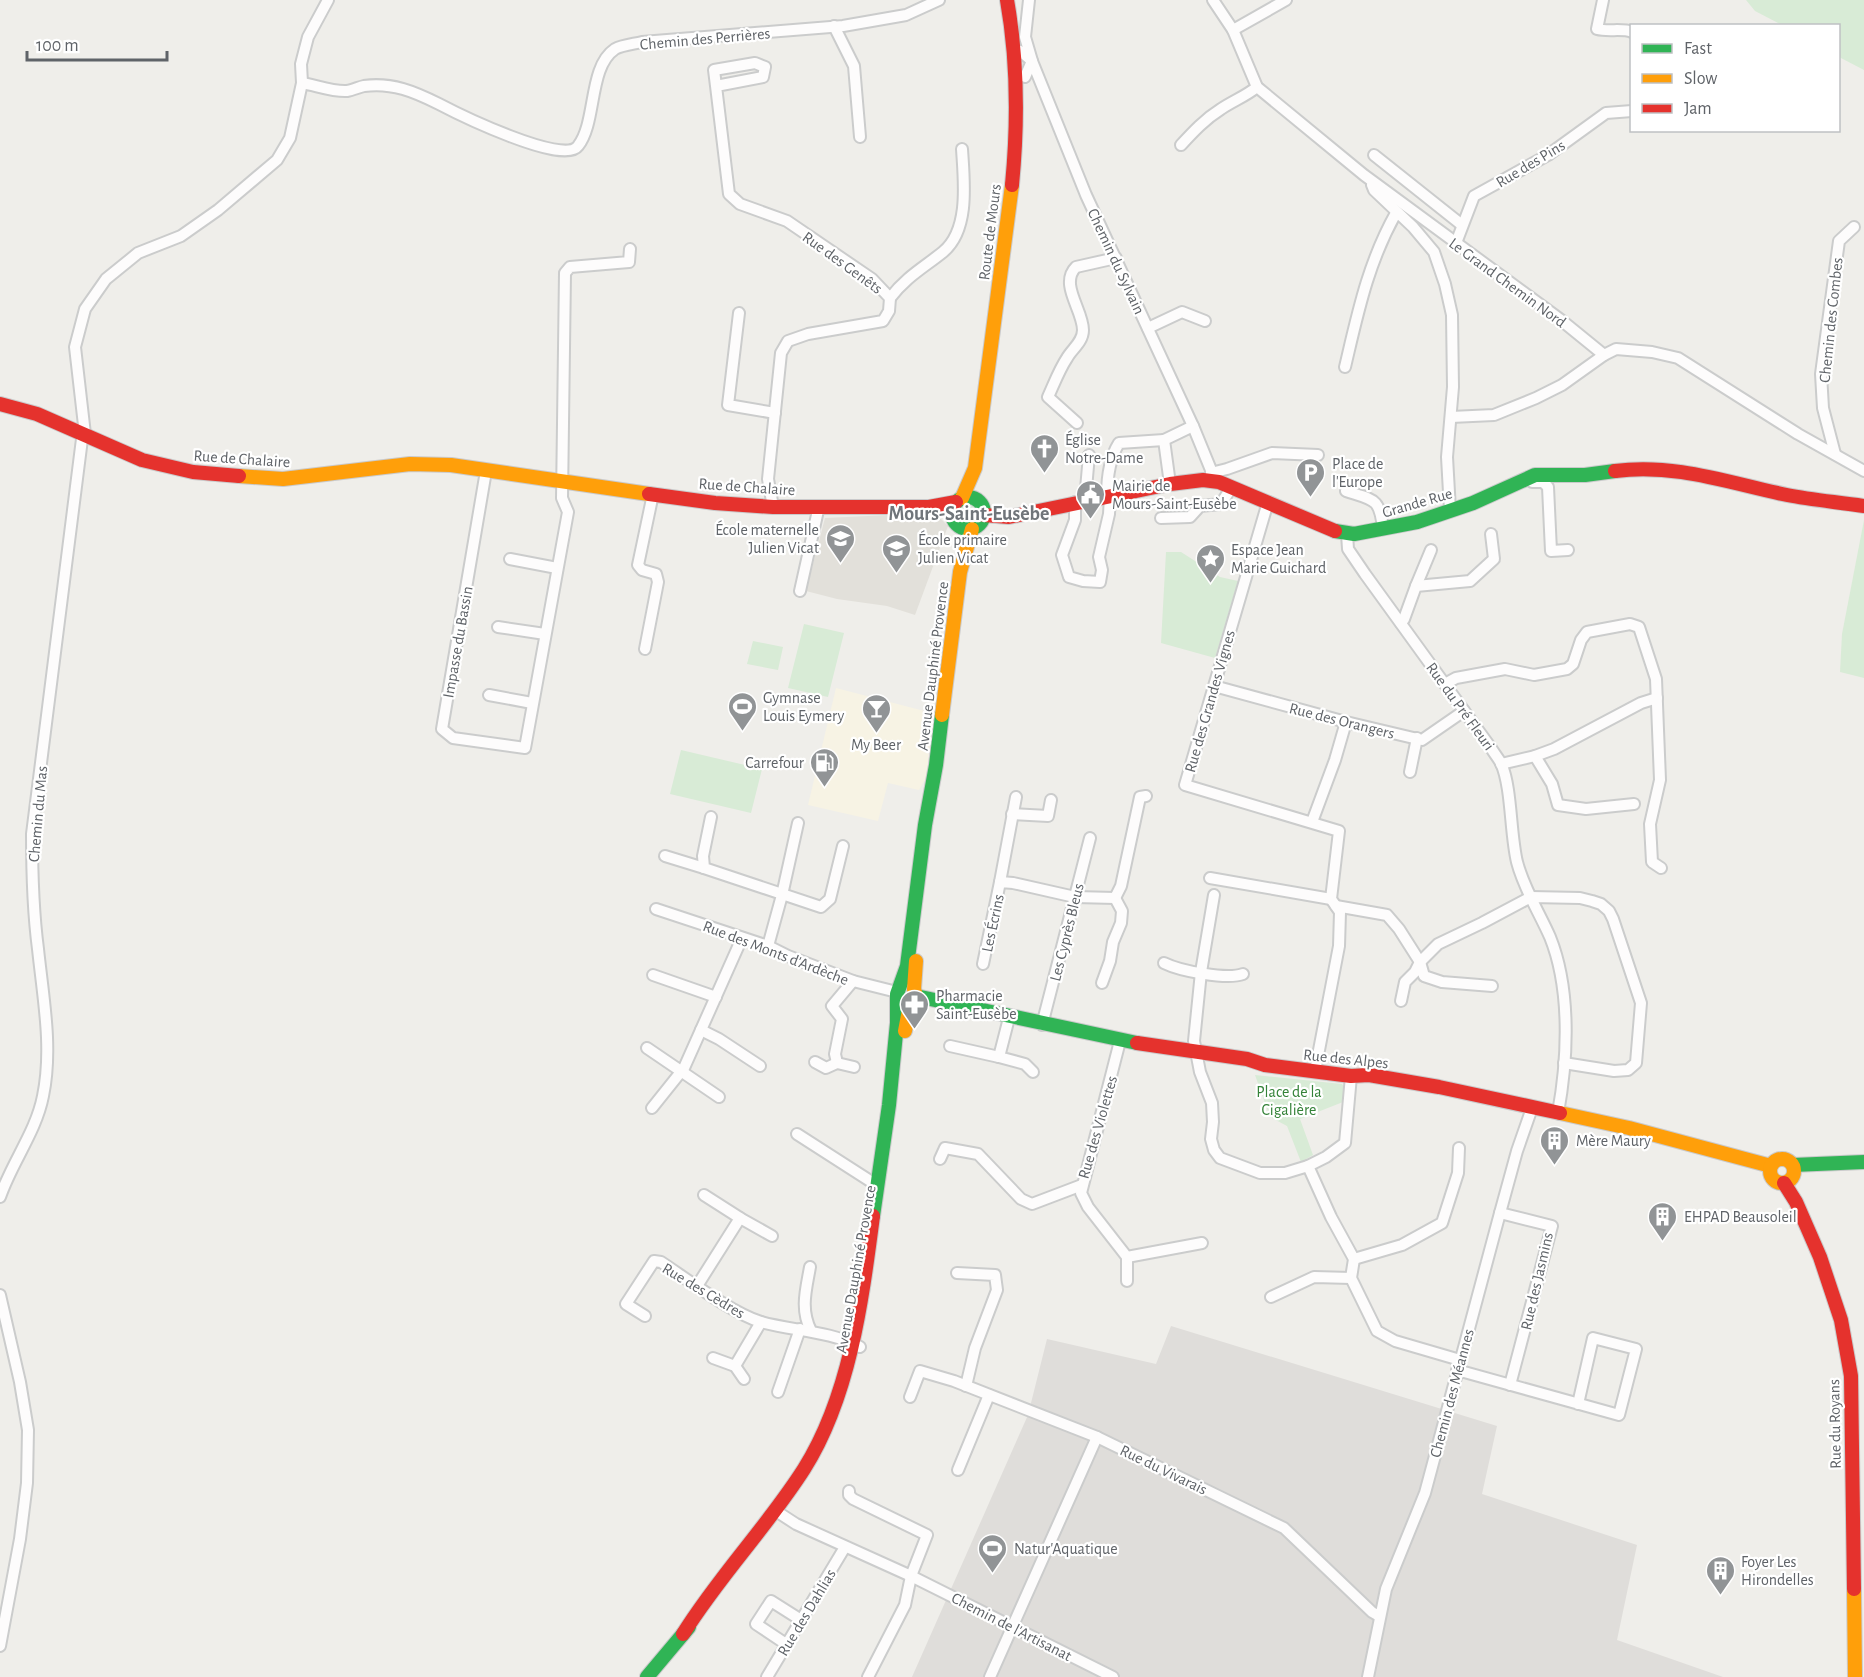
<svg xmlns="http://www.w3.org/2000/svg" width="1864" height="1677" viewBox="0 0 1864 1677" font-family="'Alegreya Sans',sans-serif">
<rect width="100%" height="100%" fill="#efeeea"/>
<polygon fill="#f7f3e4" points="836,688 932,713 927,776 919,790 888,783 878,821 808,805"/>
<polygon fill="#dfddda" points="1171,1326 1497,1426 1482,1494 1637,1545 1617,1640 1723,1677 912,1677 1028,1415 1047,1339 1156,1364"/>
<polygon fill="#e2e0da" points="889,515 940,518 948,526 915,615 887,606 837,599 806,591 825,518"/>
<g fill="#d8ebd6">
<polygon points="1746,0 1864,0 1864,70 1839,57 1838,26 1782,25 1755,11"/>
<circle cx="968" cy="513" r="9"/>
<polygon points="1864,520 1864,678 1840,672 1842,634"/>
<polygon points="1166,552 1181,552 1220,577 1238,581 1215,658 1161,643"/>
<polygon points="804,624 844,633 828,697 788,688"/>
<polygon points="753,641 783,647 778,670 747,664"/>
<polygon points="681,750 762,769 751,813 670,794"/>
<polygon points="1255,1075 1342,1084 1346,1090 1343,1102 1300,1119 1313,1155 1301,1162 1287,1126 1270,1117"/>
</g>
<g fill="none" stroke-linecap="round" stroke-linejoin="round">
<defs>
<g id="street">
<polyline points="1213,0 1233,30 1257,87 1364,175 1561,320 1604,355 1616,349 1652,352 1678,358 1798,434 1864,471"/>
<path d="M1603,0L1597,29C1608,32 1623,28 1632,32"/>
<polyline points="834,26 854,66 860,137"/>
<polyline points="1233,30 1286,0"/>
<polyline points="1015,50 1020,51 1032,61 1086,195 1193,426 1211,470 1212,480"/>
<polyline points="1025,77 1032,61 1025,37 1029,0"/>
<path d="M302,83C315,85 333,92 347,91C353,90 359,87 364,86C392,82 415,92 439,104C458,114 564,166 578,146C597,122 588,67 615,49C622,45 634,44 642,42L843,26L906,15L939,0"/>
<polyline points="716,86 714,70 755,63 765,67 763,77 716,86 729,194 740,204 787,221 872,279 890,298 889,311 883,321 808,334 788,341 781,353 768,479 773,507"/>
<path d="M1181,145C1193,132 1205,119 1221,109C1233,101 1246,96 1257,87"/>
<polyline points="1374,155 1462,225"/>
<polyline points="1372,185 1374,190 1413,227 1434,252 1445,284 1452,315 1453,387 1447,457 1450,510"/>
<polyline points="1456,243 1474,196 1548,155 1606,113 1632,111"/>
<path d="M890,298C906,277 923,268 943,252C970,230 964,181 962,149"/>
<polyline points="739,313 728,405 775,413"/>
<polyline points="1148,328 1182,312 1205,321"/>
<path d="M1345,367C1358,312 1368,263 1396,213"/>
<polyline points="1451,417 1494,415 1536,398 1562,385 1604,355"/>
<path d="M1077,423L1048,397C1054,384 1059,370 1067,358C1072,349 1083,342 1083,330C1083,310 1059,284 1076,267L1116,258"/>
<polyline points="1835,454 1823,408 1821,374 1839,241 1854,227"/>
<polyline points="486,471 442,729 453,738 525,748 568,512 562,498 565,273 570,267 629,262 630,249"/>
<polyline points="1211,473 1227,469 1272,453 1318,455"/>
<polyline points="1532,482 1543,482 1548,487 1551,551 1568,550"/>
<polyline points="1170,484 1164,440 1193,426"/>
<path d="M1346,491C1374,500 1380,498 1383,529"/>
<path d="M1107,496C1107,477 1109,459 1119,443L1164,440"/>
<polyline points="1085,500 1089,455"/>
<polyline points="1075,502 1075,520 1062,555 1069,577 1083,581 1100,582 1102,570 1099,557 1109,514 1110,496"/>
<polyline points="1268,502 1185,785 1339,831 1331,899 1340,912 1339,946 1315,1071"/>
<polyline points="1161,518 1190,517 1200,506 1221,504 1231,488"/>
<path d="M1347,534L1348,549L1365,574L1491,748C1494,753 1498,758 1501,763C1512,788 1510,833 1517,862C1524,889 1539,912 1550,937C1571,989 1568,1058 1558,1113"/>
<polyline points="510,559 557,568"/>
<polyline points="1416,586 1431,550"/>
<polyline points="800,591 819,506"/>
<polyline points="1401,623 1404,619 1416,586 1470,581 1494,559 1491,534"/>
<polyline points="498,627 545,634"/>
<polyline points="645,649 658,582 656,574 642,570 638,565 653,494"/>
<polyline points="1445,684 1456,678 1505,669 1534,675 1567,669 1573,664 1581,640 1587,632 1630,624 1639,627 1656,679 1660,780 1650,824 1652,862 1661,868"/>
<polyline points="1214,686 1346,722 1422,740 1464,711"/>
<polyline points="489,695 532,703"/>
<polyline points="1535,756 1552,784 1558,805 1586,809 1634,804"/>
<polyline points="1501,764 1535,756 1554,749 1641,703 1657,698"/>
<polyline points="1410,772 1417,738"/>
<polyline points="1012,814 1048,816 1051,800"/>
<polyline points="711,817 703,856 704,868 821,907 830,899 843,846"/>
<polyline points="1312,822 1335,760 1346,722"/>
<polyline points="665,856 704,868"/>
<polyline points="1210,878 1331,899"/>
<polyline points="1000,882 1016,797"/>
<polyline points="1214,895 1201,972 1194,1041 1200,1072 1212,1103 1213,1122 1211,1139 1214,1150 1220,1158 1260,1173 1285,1173 1308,1166 1331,1217 1354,1259 1351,1278 1377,1331 1395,1341 1460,1360"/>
<polyline points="1336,906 1387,915 1399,929 1420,962 1438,944 1482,923 1531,897 1580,898 1592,901 1601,904 1609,911 1613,919 1641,1003 1636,1063 1628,1070 1614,1071 1564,1063"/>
<polyline points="656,909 768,946 788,956 853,981 897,992"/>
<polyline points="768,946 782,895 798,823"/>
<path d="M1164,963C1180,971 1227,980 1243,974"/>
<polyline points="983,964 1000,882 1013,883 1075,897 1115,898 1121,886 1140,797 1146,796"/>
<polyline points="653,975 716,997"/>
<polyline points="1102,983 1110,961 1113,942 1121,923 1122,911 1115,898"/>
<polyline points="1401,1001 1405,982 1415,972 1420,962 1424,976 1442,982 1492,986"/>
<polyline points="1009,1018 999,1057 1025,1064 1033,1072"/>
<polyline points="1042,1025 1090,838"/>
<polyline points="701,1030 719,1039 760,1066"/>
<polyline points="1120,1041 1081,1193 1088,1207 1127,1257 1202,1243"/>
<polyline points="950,1046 999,1057"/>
<polyline points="647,1048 719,1097"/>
<polyline points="815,1062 826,1068 837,1063 854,1067"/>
<polyline points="837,1063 835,1054 842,1019 832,1006 853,981"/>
<polyline points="652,1108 684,1068 742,938"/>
<polyline points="797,1134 878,1186"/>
<polyline points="940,1159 945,1148 978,1154 1021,1199 1032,1204 1082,1185"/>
<polyline points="1308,1166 1326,1157 1345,1143 1351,1076"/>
<path d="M0,1197C12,1162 36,1132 43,1096C53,1048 43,997 38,949C33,911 32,873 32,834L82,439L85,434L75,347L85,309L106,279L138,253L181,236L218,210L277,160L290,138L302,83L301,64L308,37L328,0"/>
<polyline points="1500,1213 1552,1226 1510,1385"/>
<polyline points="740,1218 772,1236"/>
<polyline points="1354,1259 1402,1245 1442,1223 1458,1173 1459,1148"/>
<path d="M810,1267C806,1290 800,1309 811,1331"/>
<polyline points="957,1273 995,1275 997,1290 975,1348 966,1386"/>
<polyline points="1127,1281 1127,1257"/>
<polyline points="697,1286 740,1218 704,1195"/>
<polyline points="0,1295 20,1382 28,1430 27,1483 20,1539 0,1646"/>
<polyline points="1271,1297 1314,1277 1351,1278"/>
<path d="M645,1316L626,1304L654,1261L661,1262C688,1280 732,1313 761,1322C794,1331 830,1331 860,1347"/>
<polyline points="713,1358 735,1366 744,1379"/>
<polyline points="735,1366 761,1322"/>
<polyline points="1457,1370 1619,1415 1636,1349 1593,1338 1578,1404"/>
<polyline points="778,1392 800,1329"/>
<polyline points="910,1397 920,1371 954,1381 1097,1437 1284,1528 1372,1612 1379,1616"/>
<polyline points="958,1470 989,1395"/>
<polyline points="849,1491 849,1495 853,1499 927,1535 911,1576 905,1605 868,1677"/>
<polyline points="776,1511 796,1524 911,1576 1113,1677"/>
<polyline points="786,1644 756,1624 771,1601 801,1620"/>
<polyline points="767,1677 845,1547"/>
<polyline points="990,1677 1097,1437"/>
<polyline points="1368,1677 1386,1589 1425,1493 1500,1213 1517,1151 1532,1108"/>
</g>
<g id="fast">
<circle cx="968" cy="513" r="16"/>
<polyline points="1335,531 1354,534 1417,522 1473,503 1535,475 1585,475 1615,471"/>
<polyline points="916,996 1137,1043"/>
<polyline points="1793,1165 1864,1162"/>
<polyline points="873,1216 889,1105 897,1023 897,994 907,966 925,825 936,765 942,715"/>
<polyline points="647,1677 689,1627"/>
</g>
<g id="slow">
<polyline points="239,476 283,479 410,464 451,465 649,494"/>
<polyline points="962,498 975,468 1012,185"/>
<polyline points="942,715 960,572 972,529"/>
<polyline points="905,1031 909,1010 916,996 914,989 916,961"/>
<polyline points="1560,1113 1629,1128 1771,1166"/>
<circle cx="1782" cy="1171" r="12"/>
<polyline points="1854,1589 1855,1677"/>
</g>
<g id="jam">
<path d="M1007,0C1018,62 1018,123 1012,185"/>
<polyline points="0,404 37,414 142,460 193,472 239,476"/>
<path d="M1615,471C1675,463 1729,483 1787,495C1812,500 1838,502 1864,506"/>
<polyline points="649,494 715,503 773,507 929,507 956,502"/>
<polyline points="984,515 1009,517 1170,484 1203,480 1219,482 1335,531"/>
<polyline points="1137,1043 1247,1059 1265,1065 1351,1076 1369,1075 1439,1087 1560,1113"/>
<polyline points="1784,1183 1796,1202 1820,1257 1841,1320 1851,1376 1854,1589"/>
<path d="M683,1634C719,1576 767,1527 804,1469C850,1396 862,1300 873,1216"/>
</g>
</defs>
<use href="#street" stroke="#cbcccc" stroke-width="14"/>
<use href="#fast" stroke="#cacacb" stroke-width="16"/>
<use href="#slow" stroke="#cacacb" stroke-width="16"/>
<use href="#jam" stroke="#cacacb" stroke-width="16"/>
<use href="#street" stroke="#fdfcfc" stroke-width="10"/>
<use href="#fast" stroke="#30b455" stroke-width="14"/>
<use href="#slow" stroke="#ff9f0a" stroke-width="14"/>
<use href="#jam" stroke="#e5322d" stroke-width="14"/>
</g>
<defs>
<symbol id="church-pin" viewBox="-11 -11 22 30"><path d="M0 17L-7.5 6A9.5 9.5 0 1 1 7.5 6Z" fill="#919496" stroke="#fff"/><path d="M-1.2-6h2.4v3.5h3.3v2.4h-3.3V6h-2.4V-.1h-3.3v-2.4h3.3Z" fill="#fff"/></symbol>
<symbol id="parking-pin" viewBox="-11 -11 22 30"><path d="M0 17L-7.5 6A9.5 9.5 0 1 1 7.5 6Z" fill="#919496" stroke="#fff"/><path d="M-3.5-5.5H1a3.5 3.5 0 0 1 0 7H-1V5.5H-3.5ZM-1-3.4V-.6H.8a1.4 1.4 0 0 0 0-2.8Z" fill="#fff"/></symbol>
<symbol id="civic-pin" viewBox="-11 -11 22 30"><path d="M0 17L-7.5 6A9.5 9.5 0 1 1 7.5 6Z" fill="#919496" stroke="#fff"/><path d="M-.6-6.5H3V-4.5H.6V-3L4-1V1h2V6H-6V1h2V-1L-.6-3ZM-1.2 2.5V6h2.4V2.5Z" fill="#fff"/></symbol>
<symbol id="school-pin" viewBox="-11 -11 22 30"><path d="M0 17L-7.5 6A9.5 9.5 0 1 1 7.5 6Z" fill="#919496" stroke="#fff"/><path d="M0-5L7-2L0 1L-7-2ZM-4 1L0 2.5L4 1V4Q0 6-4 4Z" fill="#fff"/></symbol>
<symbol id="sight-pin" viewBox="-11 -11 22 30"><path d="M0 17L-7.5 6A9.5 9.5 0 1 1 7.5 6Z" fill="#919496" stroke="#fff"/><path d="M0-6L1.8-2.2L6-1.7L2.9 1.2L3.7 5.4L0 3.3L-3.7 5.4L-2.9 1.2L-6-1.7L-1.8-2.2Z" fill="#fff"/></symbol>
<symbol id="stadium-pin" viewBox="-11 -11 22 30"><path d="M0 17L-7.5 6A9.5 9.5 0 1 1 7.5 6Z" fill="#919496" stroke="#fff"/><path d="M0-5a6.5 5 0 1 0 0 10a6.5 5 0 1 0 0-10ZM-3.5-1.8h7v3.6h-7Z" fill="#fff"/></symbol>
<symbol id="bar-pin" viewBox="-11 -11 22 30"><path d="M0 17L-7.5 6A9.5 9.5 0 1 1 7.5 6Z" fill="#919496" stroke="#fff"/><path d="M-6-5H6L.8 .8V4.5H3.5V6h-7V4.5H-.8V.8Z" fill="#fff"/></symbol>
<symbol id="fuel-pin" viewBox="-11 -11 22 30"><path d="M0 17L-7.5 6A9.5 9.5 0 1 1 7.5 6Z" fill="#919496" stroke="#fff"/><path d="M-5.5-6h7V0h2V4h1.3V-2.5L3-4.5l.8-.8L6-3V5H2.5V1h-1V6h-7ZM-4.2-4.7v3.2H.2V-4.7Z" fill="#fff"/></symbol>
<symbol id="pharmacy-pin" viewBox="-11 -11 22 30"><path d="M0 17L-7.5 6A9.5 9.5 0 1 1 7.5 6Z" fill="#919496" stroke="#fff"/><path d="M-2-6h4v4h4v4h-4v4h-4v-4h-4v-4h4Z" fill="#fff"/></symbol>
<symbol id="building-pin" viewBox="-11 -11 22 30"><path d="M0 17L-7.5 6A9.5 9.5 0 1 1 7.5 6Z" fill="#919496" stroke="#fff"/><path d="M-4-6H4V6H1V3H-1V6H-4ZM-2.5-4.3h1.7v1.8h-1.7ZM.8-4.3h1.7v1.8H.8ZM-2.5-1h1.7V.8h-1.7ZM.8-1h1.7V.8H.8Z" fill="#fff"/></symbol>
</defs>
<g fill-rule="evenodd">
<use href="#church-pin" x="1028" y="432" width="33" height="45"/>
<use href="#parking-pin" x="1294" y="456" width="33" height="45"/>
<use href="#civic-pin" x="1074" y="478" width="33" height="45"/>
<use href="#school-pin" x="824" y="522" width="33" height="45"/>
<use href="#school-pin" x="880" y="532" width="33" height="45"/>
<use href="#sight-pin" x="1194" y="542" width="33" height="45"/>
<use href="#stadium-pin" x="726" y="690" width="33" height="45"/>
<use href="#bar-pin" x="860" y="692" width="33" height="45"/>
<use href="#fuel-pin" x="808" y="746" width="33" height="45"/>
<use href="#pharmacy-pin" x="898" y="988" width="33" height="45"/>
<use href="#building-pin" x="1538" y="1124" width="33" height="45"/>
<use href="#building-pin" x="1646" y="1200" width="33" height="45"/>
<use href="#stadium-pin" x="976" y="1532" width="33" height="45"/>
<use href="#building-pin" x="1704" y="1554" width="33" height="45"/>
</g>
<g text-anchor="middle" stroke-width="4.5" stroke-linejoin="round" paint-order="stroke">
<g font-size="16" fill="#5f6368" stroke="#fff">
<text transform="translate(705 38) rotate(-5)" y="6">Chemin des Perrières</text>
<text transform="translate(1530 163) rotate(-31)" y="6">Rue des Pins</text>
<text transform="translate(989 232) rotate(-83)" y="6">Route de Mours</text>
<text transform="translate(1117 261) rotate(65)" y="6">Chemin du Sylvain</text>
<text transform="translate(843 262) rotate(36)" y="6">Rue des Genêts</text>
<text transform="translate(1508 282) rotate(36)" y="6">Le Grand Chemin Nord</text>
<text transform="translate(1830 320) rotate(-84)" y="6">Chemin des Combes</text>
<text transform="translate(242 458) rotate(4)" y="6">Rue de Chalaire</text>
<text transform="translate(747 486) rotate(4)" y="6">Rue de Chalaire</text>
<text transform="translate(1417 502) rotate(-16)" y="6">Grande Rue</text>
<text transform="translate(457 642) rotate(-80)" y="6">Impasse du Bassin</text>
<text transform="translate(932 666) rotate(-83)" y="6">Avenue Dauphiné Provence</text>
<text transform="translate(1209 701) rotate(-74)" y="6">Rue des Grandes Vignes</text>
<text transform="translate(1461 706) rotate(54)" y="6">Rue du Pré Fleuri</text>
<text transform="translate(1342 720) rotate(14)" y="6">Rue des Orangers</text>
<text transform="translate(37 814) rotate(-85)" y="6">Chemin du Mas</text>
<text transform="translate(992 923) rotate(-78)" y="6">Les Écrins</text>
<text transform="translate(1066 932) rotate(-76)" y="6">Les Cyprès Bleus</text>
<text transform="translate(776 952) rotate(21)" y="6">Rue des Monts d'Ardèche</text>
<text transform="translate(1346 1058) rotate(6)" y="6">Rue des Alpes</text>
<text transform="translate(1097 1127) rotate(-74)" y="6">Rue des Violettes</text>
<text transform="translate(855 1269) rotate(-80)" y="6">Avenue Dauphiné Provence</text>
<text transform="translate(1536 1281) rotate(-77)" y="6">Rue des Jasmins</text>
<text transform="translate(704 1290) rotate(31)" y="6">Rue des Cèdres</text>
<text transform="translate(1451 1393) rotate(-75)" y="6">Chemin des Méannes</text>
<text transform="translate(1834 1424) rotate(-91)" y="6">Rue du Royans</text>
<text transform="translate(1164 1469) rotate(26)" y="6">Rue du Vivarais</text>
<text transform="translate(806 1612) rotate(-59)" y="6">Rue des Dahlias</text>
<text transform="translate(1012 1626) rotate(27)" y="6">Chemin de l'Artisanat</text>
</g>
<g font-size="16" fill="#5f6368" stroke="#fff" text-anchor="start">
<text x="1065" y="445">Église<tspan x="1065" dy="18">Notre-Dame</tspan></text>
<text x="1332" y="469">Place de<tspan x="1332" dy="18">l'Europe</tspan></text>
<text x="1112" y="491">Mairie de<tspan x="1112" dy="18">Mours-Saint-Eusèbe</tspan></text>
<text x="819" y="535" text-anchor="end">École maternelle<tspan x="819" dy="18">Julien Vicat</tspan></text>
<text x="918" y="545">École primaire<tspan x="918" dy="18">Julien Vicat</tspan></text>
<text x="1231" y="555">Espace Jean<tspan x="1231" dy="18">Marie Guichard</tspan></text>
<text x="763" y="703">Gymnase<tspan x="763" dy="18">Louis Eymery</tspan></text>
<text x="876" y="750" text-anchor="middle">My Beer</text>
<text x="804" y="768" text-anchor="end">Carrefour</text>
<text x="936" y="1001">Pharmacie<tspan x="936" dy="18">Saint-Eusèbe</tspan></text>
<text x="1576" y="1146">Mère Maury</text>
<text x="1684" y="1222">EHPAD Beausoleil</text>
<text x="1014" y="1554">Natur'Aquatique</text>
<text x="1741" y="1567">Foyer Les<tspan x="1741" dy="18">Hirondelles</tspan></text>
</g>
<g font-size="16" fill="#348238" stroke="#fff">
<text x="1289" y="1097">Place de la<tspan x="1289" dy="18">Cigalière</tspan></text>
</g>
<g font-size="20" font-weight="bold" fill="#70757a" stroke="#fff">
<text x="969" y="520">Mours-Saint-Eusèbe</text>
</g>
</g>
<rect x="1630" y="24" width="210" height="108" fill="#ffffff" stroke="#bfc1c3" stroke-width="1.5"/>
<rect x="1642" y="44" width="30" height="9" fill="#30b455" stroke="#bfc1c3" stroke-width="1.5"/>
<text x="1684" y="54" font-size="18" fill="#5f6368">Fast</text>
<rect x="1642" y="74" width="30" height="9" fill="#ff9f0a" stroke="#bfc1c3" stroke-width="1.5"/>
<text x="1684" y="84" font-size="18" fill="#5f6368">Slow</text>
<rect x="1642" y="104" width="30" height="9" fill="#e5322d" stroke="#bfc1c3" stroke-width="1.5"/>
<text x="1684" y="114" font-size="18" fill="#5f6368">Jam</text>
<path d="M27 51v9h140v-9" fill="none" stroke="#5f6368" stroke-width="3"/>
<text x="36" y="51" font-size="18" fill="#5f6368" stroke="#ffffff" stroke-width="4.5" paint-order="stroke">100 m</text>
</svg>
